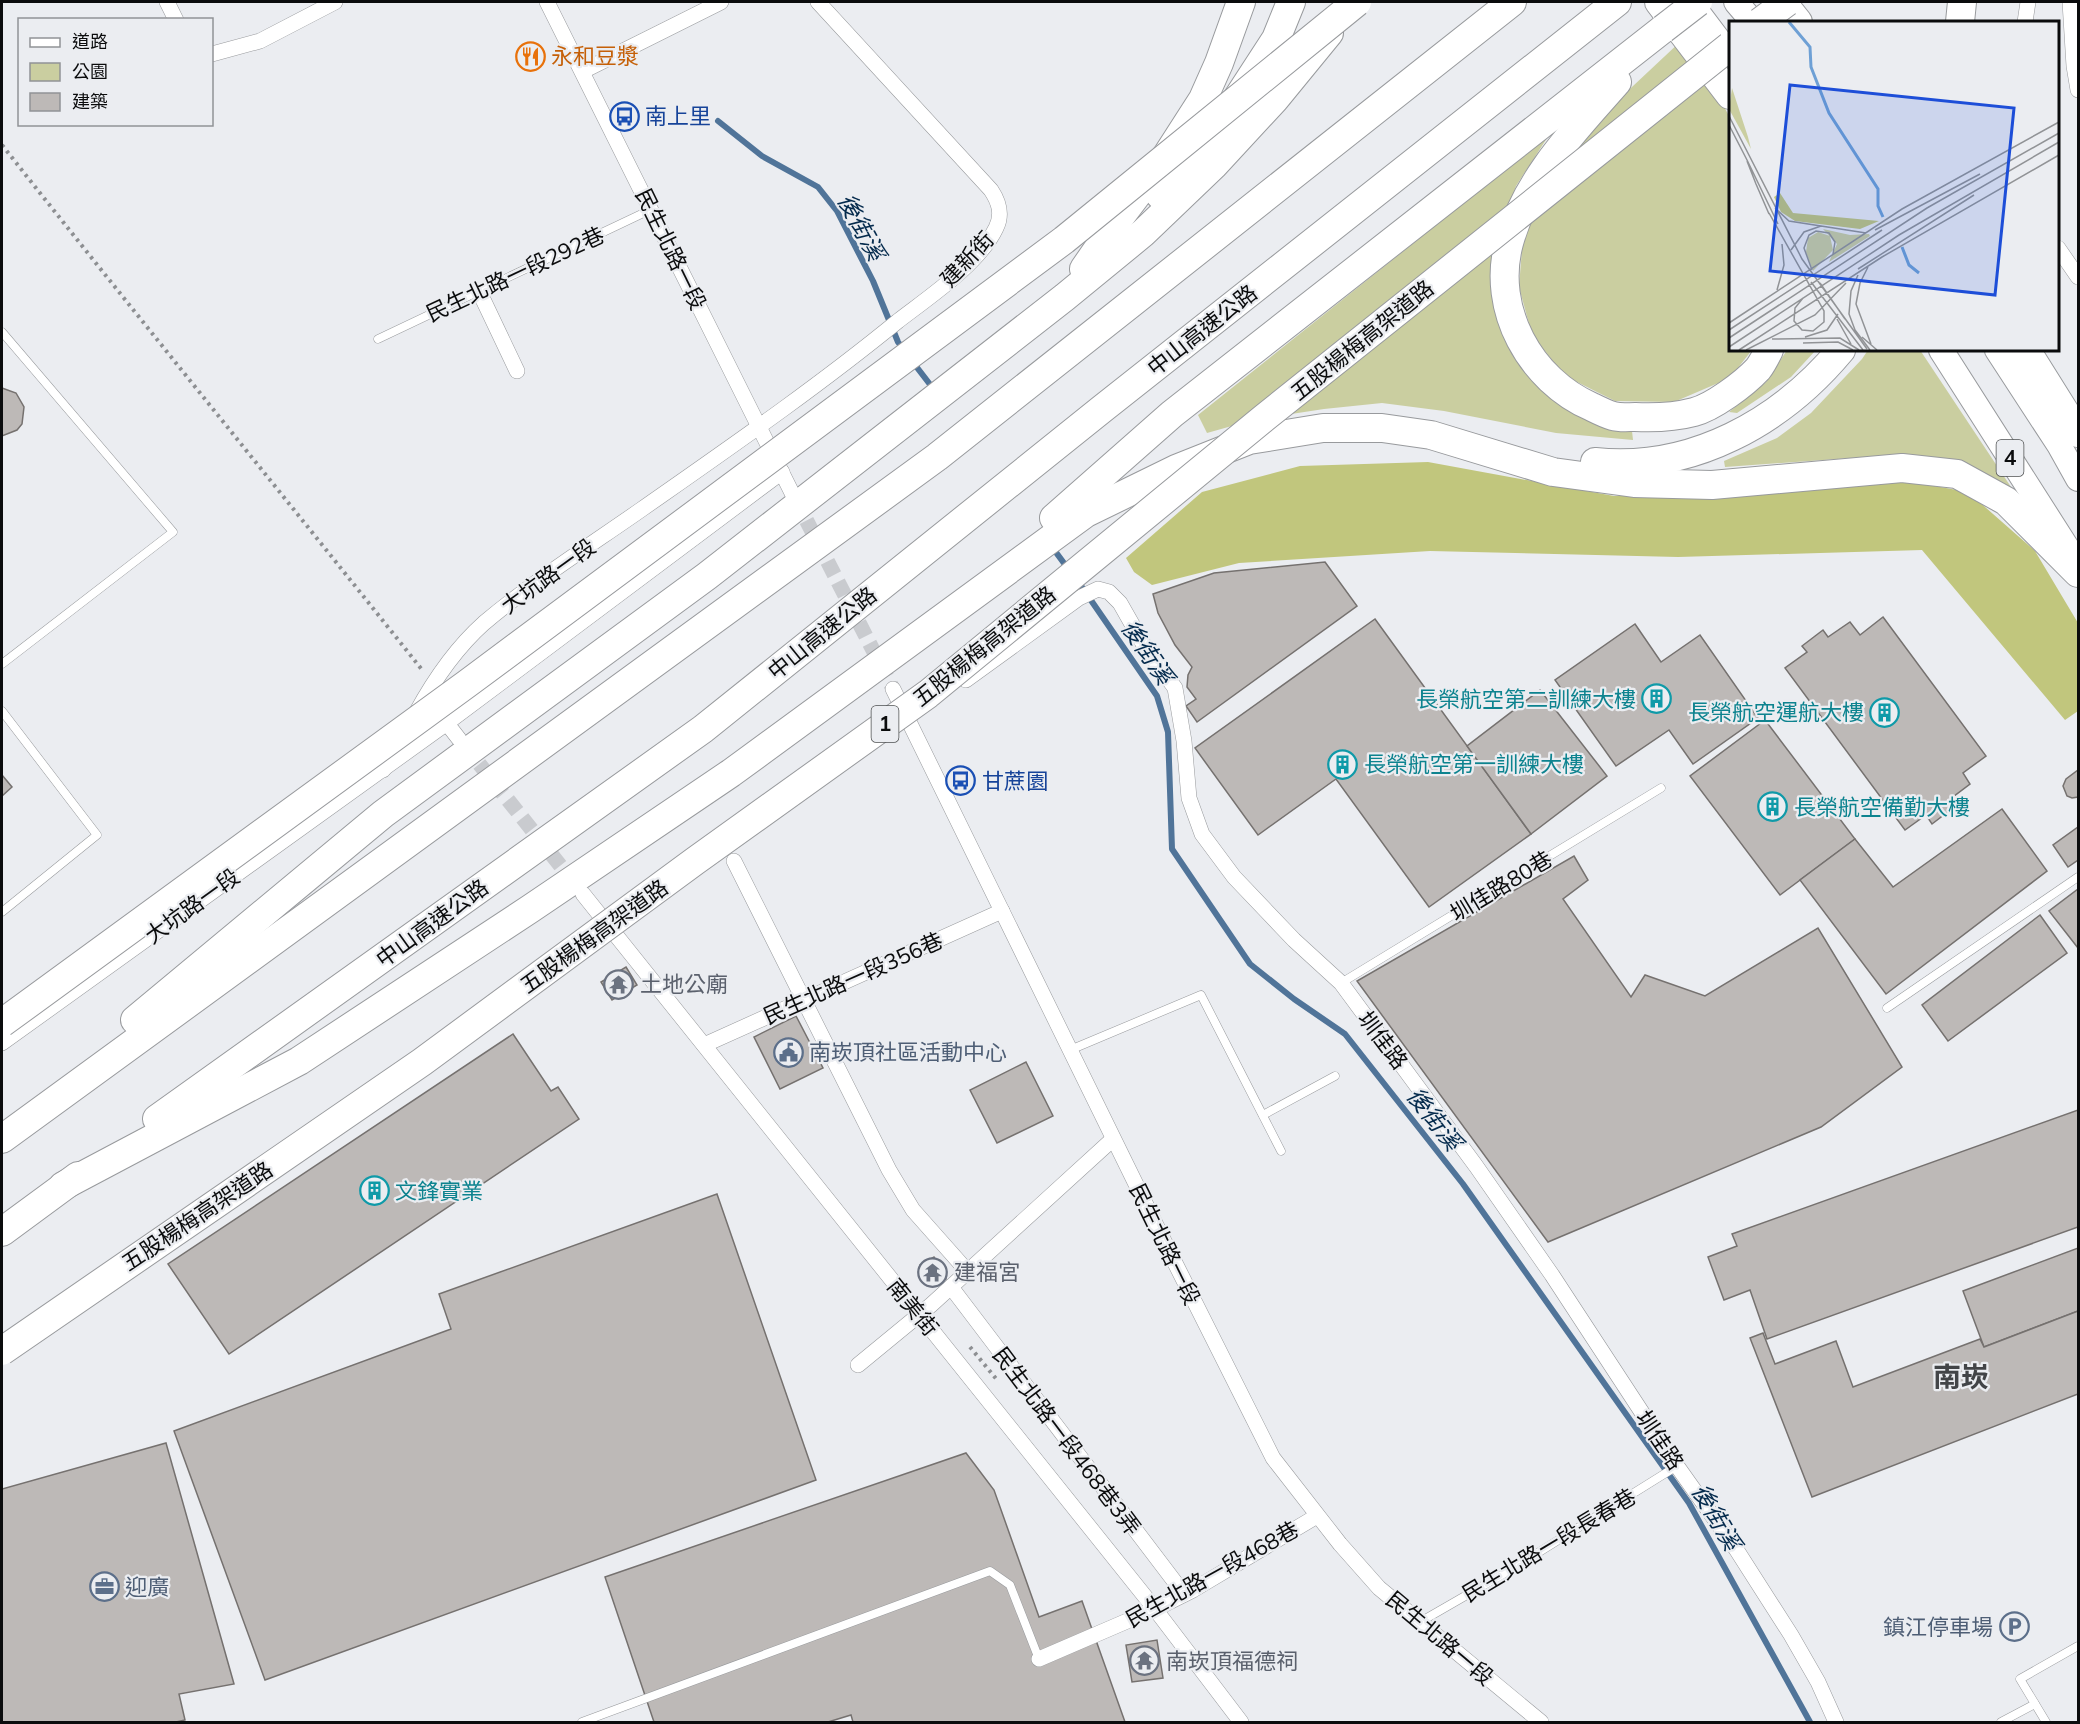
<svg xmlns="http://www.w3.org/2000/svg" width="2080" height="1724" viewBox="0 0 2080 1724" font-family="Mulish,'Noto Sans TC',sans-serif">
<rect width="100%" height="100%" fill="#ebedf1"/>
<g fill="#cacea0">
<polygon points="1681,41 1717,93 1730,118 1730,350 1752,350 1730,378 1674,402 1615,401 1565,376 1532,335 1519,287 1522,249 1532,213 1563,168 1601,116"/>
<polygon points="1549,135 1516,186 1491,261 1495,310 1513,356 1544,393 1589,421 1632,431 1633,440 1556,433 1444,411 1382,403 1324,409 1253,420 1207,433 1198,415"/>
<polygon points="1787,350 1816,350 1791,377 1737,413 1729,412 1766,382"/>
<polygon points="1868,350 1920,350 2015,493 1961,463 1893,455 1725,467 1724,461 1777,438 1811,413 1862,359"/>
</g>
<polygon fill="#c1c67d" points="1428,462 1614,496 1721,496 1896,479 1968,492 2035,551 2078,623 2078,711 2065,720 1922,550 1678,557 1430,551 1239,563 1152,585 1134,572 1126,558 1202,492 1300,466"/>
<g fill="none" stroke-linecap="round" stroke-linejoin="round">
<g stroke="#507499" stroke-width="6">
<polyline points="718,121 762,156 818,187 837,211 873,281 898,342 904,350"/>
<polyline points="912,361 932,387"/>
<polyline points="1055,551 1069,570"/>
<polyline points="1077,580 1157,696 1168,732 1172,849 1250,964 1294,999 1345,1034 1463,1184 1689,1503 1810,1722"/>
</g>
</g>
<g fill="#bdb9b7" stroke="#75716f" stroke-width="1.5">
<polygon points="2,388 16,393 24,407 22,424 17,430 2,436"/>
<polygon points="1325,562 1357,606 1197,722 1186,706 1196,699 1187,687 1188,675 1192,667 1175,645 1158,613 1153,594 1214,573"/>
<polygon points="1883,617 1986,756 1963,773 1970,784 1949,800 1954,807 1932,824 1926,815 1905,830 1785,668 1807,652 1802,646 1823,630 1828,637 1850,622 1860,635"/>
<polygon points="1375,619 1531,834 1429,907 1336,779 1258,835 1195,748"/>
<polygon points="1635,624 1661,662 1700,635 1758,718 1693,764 1669,730 1616,766 1555,680"/>
<polygon points="1540,690 1607,776 1531,834 1467,746"/>
<polygon points="1765,720 1855,839 1780,895 1690,776"/>
<polygon points="2078,770 2078,797 2072,798 2067,796 2063,786 2066,779"/>
<polygon points="2,775 12,787 2,796"/>
<polygon points="2002,809 2047,871 1886,994 1800,880 1855,839 1893,887"/>
<polygon points="2078,827 2078,860 2068,867 2053,845"/>
<polygon points="1574,856 1588,880 1563,899 1631,997 1645,975 1705,996 1818,928 1902,1067 1821,1127 1548,1242 1357,981"/>
<polygon points="2078,889 2078,948 2049,911"/>
<polygon points="2040,915 2067,953 1948,1041 1922,1005"/>
<polygon points="626,967 637,985 612,1000 601,982"/>
<polygon points="796,1016 823,1068 780,1089 754,1037"/>
<polygon points="513,1034 551,1091 558,1087 579,1119 229,1354 168,1264"/>
<polygon points="1026,1062 1053,1116 997,1143 970,1090"/>
<polygon points="2078,1110 2078,1227 1767,1339 1750,1290 1724,1300 1708,1257 1737,1246 1732,1234"/>
<polygon points="717,1194 816,1480 265,1680 174,1431 451,1329 439,1294"/>
<polygon points="2078,1248 2078,1311 1984,1347 1963,1291"/>
<polygon points="934,1257 946,1279 931,1286 920,1265"/>
<polygon points="2078,1311 2078,1394 1812,1497 1750,1338 1763,1333 1775,1364 1836,1341 1853,1387 1980,1339 1984,1347"/>
<polygon points="166,1443 234,1684 179,1694 185,1720 176,1722 2,1722 2,1489"/>
<polygon points="966,1453 994,1490 1039,1617 1082,1601 1125,1722 853,1722 851,1715 828,1722 654,1722 605,1577"/>
<polygon points="1157,1640 1163,1678 1132,1682 1126,1645"/>
</g>
<g fill="none" stroke-linecap="round" stroke-linejoin="round">
<g stroke="#c9cbcf" stroke-width="15" stroke-dasharray="15 8" stroke-linecap="butt">
<polyline points="796,500 893,689"/>
<polyline points="465,746 575,884"/>
</g>
<defs>
<g id="service">
<polyline points="2,332 173,532 2,664"/>
<polyline points="378,339 652,209"/>
<polyline points="2,711 97,835 2,912"/>
<polyline points="1341,983 1661,788"/>
<polyline points="1887,1008 2078,877"/>
<polyline points="1070,1050 1201,995 1281,1151"/>
<polyline points="1263,1115 1335,1076"/>
<polyline points="1420,1622 1512,1569 1677,1466"/>
<polyline points="582,1722 990,1571 1010,1585 1039,1659"/>
<polyline points="2001,1722 2035,1704"/>
<polyline points="2046,1722 2020,1679 2078,1646"/>
</g>
<g id="minor">
<polyline points="167,2 176,20"/>
<polyline points="547,2 794,497"/>
<polyline points="2070,2 2074,66 2078,90"/>
<polyline points="2025,22 2028,2"/>
<polyline points="212,54 260,41 335,2"/>
<polyline points="583,71 721,2"/>
<polyline points="2058,248 2078,277"/>
<polyline points="479,291 517,371"/>
<polyline points="966,680 1079,598 1098,589 1109,592 1120,603 1145,647 1175,688 1184,741 1189,798 1202,834 1234,877 1294,940 1341,983 1476,1166 1552,1275 1677,1466 1736,1549 1791,1635 1818,1682 1836,1722"/>
<polyline points="893,689 1153,1219 1273,1458 1340,1544 1379,1588 1541,1722"/>
<path d="M416,713C434,680 456,648 484,623C534,581 589,546 642,509C729,448 816,388 898,321C929,297 979,264 996,228C1003,214 999,202 991,190L818,2"/>
<polyline points="441,716 459,739"/>
<polyline points="383,770 400,742"/>
<polyline points="734,861 889,1170 913,1210 968,1272"/>
<polyline points="583,894 1155,1609 1241,1722"/>
<polyline points="2,1043 447,723 782,472"/>
<polyline points="704,1045 1002,911"/>
<polyline points="951,1287 1184,1594"/>
<polyline points="858,1365 931,1305 1113,1139"/>
<polyline points="1039,1659 1155,1609 1193,1590 1317,1516"/>
</g>
<g id="primary">
<polyline points="1690,2 1730,55"/>
<polyline points="1736,2 1753,22"/>
<polyline points="1941,350 2075,560"/>
<polyline points="1997,350 2059,445 2078,479"/>
</g>
<g id="motorway">
<polyline points="1659,2 1730,95"/>
<polyline points="1782,2 1798,22"/>
<polyline points="1960,22 1962,2"/>
<path d="M1617,82C1575,130 1526,179 1509,243C1491,309 1530,380 1592,407C1598,410 1606,414 1613,416C1620,418 1628,417 1635,417C1655,418 1675,417 1694,412C1713,407 1744,384 1758,369C1762,364 1766,356 1769,350"/>
<polyline points="1160,195 1237,99 1276,39 1291,2"/>
<polyline points="1084,269 1120,217 1167,155 1203,99 1219,63 1241,2"/>
<polyline points="2026,350 2078,433"/>
<path d="M1595,462C1692,472 1781,422 1841,350"/>
<polyline points="1054,518 1172,414 1663,29"/>
<polyline points="135,1020 383,814 707,576 1065,297 1143,233 1213,166 1275,99 1329,33"/>
<polyline points="157,1119 703,729 1102,409 1617,2"/>
<polyline points="2,1139 937,457 1512,2"/>
<polyline points="63,1186 299,1061 530,909 731,773 1086,513 1176,469 1249,440 1323,428 1382,428 1431,435 1553,472 1634,483 1712,485 1902,468 1957,474 2006,501 2078,573"/>
<polyline points="2,1232 78,1176"/>
</g>
</defs>
<use href="#service" stroke="#989a9d" stroke-width="9"/>
<use href="#minor" stroke="#989a9d" stroke-width="16"/>
<use href="#primary" stroke="#989a9d" stroke-width="26"/>
<use href="#motorway" stroke="#989a9d" stroke-width="30"/>
<g stroke="#8d8f92" stroke-width="4" stroke-dasharray="3 4.5" stroke-linecap="butt">
<path d="M2,145C141,321 283,495 423,671"/>
<polyline points="970,1347 998,1381"/>
</g>
<use href="#service" stroke="#fff" stroke-width="8"/>
<use href="#minor" stroke="#fff" stroke-width="15"/>
<use href="#primary" stroke="#fff" stroke-width="24"/>
<use href="#motorway" stroke="#fff" stroke-width="28"/>
<defs>
<g id="motorway-bridge">
<polyline points="1760,22 1787,2"/>
<polyline points="1663,29 1698,2"/>
<polyline points="2,1023 468,683 1064,240 1357,2"/>
<polyline points="2,1351 422,1062 695,861 928,694 1264,418 1730,46"/>
</g>
</defs>
<use href="#motorway-bridge" stroke="#989a9d" stroke-width="30" stroke-linecap="butt"/>
<use href="#motorway-bridge" stroke="#fff" stroke-width="28"/>
</g>
<defs>
<symbol id="restaurant-ring" viewBox="-11 -11 22 22"><circle r="9.5" fill="#ebedf1" stroke="#e8710a" stroke-width="1.5"/><path d="M-5-6h1v4h1v-4h1v4h1v-4h1v5L-1.5 .5V6h-2V.5L-5-1ZM5-6V6H3V1.5H1.5Q1.5-4 5-6Z" fill="#e8710a"/></symbol>
<symbol id="bus-ring" viewBox="-11 -11 22 22"><circle r="9.5" fill="#ebedf1" stroke="#1a4fb4" stroke-width="1.5"/><path d="M-5-6H5V4H4V6H2V4H-2V6H-4V4H-5ZM-3.5-4V0h7V-4ZM-3.5 1.2v1.5H-2V1.2ZM2 1.2v1.5H3.5V1.2Z" fill="#1a4fb4"/></symbol>
<symbol id="building-ring" viewBox="-11 -11 22 22"><circle r="9.5" fill="#ebedf1" stroke="#0f9aa8" stroke-width="1.5"/><path d="M-4-6H4V6H1V3H-1V6H-4ZM-2.5-4.3h1.7v1.8h-1.7ZM.8-4.3h1.7v1.8H.8ZM-2.5-1h1.7V.8h-1.7ZM.8-1h1.7V.8H.8Z" fill="#0f9aa8"/></symbol>
<symbol id="temple-ring" viewBox="-11 -11 22 22"><circle r="9.5" fill="#ebedf1" stroke="#6b7280" stroke-width="1.5"/><path d="M0-6L5-2H3V0L6.5 2.5H4V6H1.5V3h-3V6H-4V2.5H-6.5L-3 0V-2H-5Z" fill="#6b7280"/></symbol>
<symbol id="civic-ring" viewBox="-11 -11 22 22"><circle r="9.5" fill="#ebedf1" stroke="#5c6f8a" stroke-width="1.5"/><path d="M-.6-6.5H3V-4.5H.6V-3L4-1V1h2V6H-6V1h2V-1L-.6-3ZM-1.2 2.5V6h2.4V2.5Z" fill="#5c6f8a"/></symbol>
<symbol id="office-ring" viewBox="-11 -11 22 22"><circle r="9.5" fill="#ebedf1" stroke="#5c6f8a" stroke-width="1.5"/><path d="M-6-3h4V-5.5h4V-3h4V5H-6ZM-1-4.5V-3h2v-1.5ZM-6 0V1H6V0Z" fill="#5c6f8a"/></symbol>
<symbol id="parking-ring" viewBox="-11 -11 22 22"><circle r="9.5" fill="#ebedf1" stroke="#5c6f8a" stroke-width="1.5"/><path d="M-3.5-5.5H1a3.5 3.5 0 0 1 0 7H-1V5.5H-3.5ZM-1-3.4V-.6H.8a1.4 1.4 0 0 0 0-2.8Z" fill="#5c6f8a"/></symbol>
</defs>
<g fill-rule="evenodd">
<use href="#restaurant-ring" x="514" y="40" width="33" height="33"/>
<use href="#bus-ring" x="608" y="100" width="33" height="33"/>
<use href="#building-ring" x="1640" y="682" width="33" height="33"/>
<use href="#building-ring" x="1868" y="696" width="33" height="33"/>
<use href="#building-ring" x="1326" y="748" width="33" height="33"/>
<use href="#bus-ring" x="944" y="764" width="33" height="33"/>
<use href="#building-ring" x="1756" y="790" width="33" height="33"/>
<use href="#temple-ring" x="602" y="968" width="33" height="33"/>
<use href="#civic-ring" x="772" y="1036" width="33" height="33"/>
<use href="#building-ring" x="358" y="1174" width="33" height="33"/>
<use href="#temple-ring" x="916" y="1256" width="33" height="33"/>
<use href="#office-ring" x="88" y="1570" width="33" height="33"/>
<use href="#parking-ring" x="1998" y="1610" width="33" height="33"/>
<use href="#temple-ring" x="1128" y="1644" width="33" height="33"/>
</g>
<g text-anchor="middle" stroke-width="4.5" stroke-linejoin="round" paint-order="stroke">
<g fill="#ebedf1" stroke="#4e5051" stroke-width="1.5">
<rect x="1996.5" y="440" width="27" height="36" rx="4.5"/>
<rect x="871.5" y="706" width="27" height="36" rx="4.5"/>
</g>
<g font-size="21" font-weight="bold" fill="#0b0c0d">
<text x="2010" y="465">4</text>
<text x="885" y="731">1</text>
</g>
<g font-size="22" fill="#c56008" stroke="#ebedf1" text-anchor="start">
<text x="551" y="64">永和豆漿</text>
</g>
<g font-size="22" fill="#164399" stroke="#ebedf1" text-anchor="start">
<text x="645" y="124">南上里</text>
<text x="982" y="789">甘蔗園</text>
</g>
<g font-size="22" fill="#0b0c0d" stroke="#ebedf1">
<text transform="translate(671 249) rotate(64)" y="8">民生北路一段</text>
<text transform="translate(967 259) rotate(-47)" y="8">建新街</text>
<text transform="translate(515 274) rotate(-25)" y="8">民生北路一段292巷</text>
<text transform="translate(1202 330) rotate(-38)" y="8">中山高速公路</text>
<text transform="translate(1362 340) rotate(-39)" y="8">五股楊梅高架道路</text>
<text transform="translate(548 576) rotate(-36)" y="8">大坑路一段</text>
<text transform="translate(822 633) rotate(-39)" y="8">中山高速公路</text>
<text transform="translate(984 646) rotate(-39)" y="8">五股楊梅高架道路</text>
<text transform="translate(1501 886) rotate(-31)" y="8">圳佳路80巷</text>
<text transform="translate(192 906) rotate(-36)" y="8">大坑路一段</text>
<text transform="translate(432 923) rotate(-36)" y="8">中山高速公路</text>
<text transform="translate(594 936) rotate(-36)" y="8">五股楊梅高架道路</text>
<text transform="translate(853 978) rotate(-24)" y="8">民生北路一段356巷</text>
<text transform="translate(1383 1040) rotate(53)" y="8">圳佳路</text>
<text transform="translate(197 1216) rotate(-34)" y="8">五股楊梅高架道路</text>
<text transform="translate(1165 1244) rotate(64)" y="8">民生北路一段</text>
<text transform="translate(913 1307) rotate(51)" y="8">南美街</text>
<text transform="translate(1660 1440) rotate(56)" y="8">圳佳路</text>
<text transform="translate(1067 1441) rotate(53)" y="8">民生北路一段468巷3弄</text>
<text transform="translate(1549 1545) rotate(-31)" y="8">民生北路一段長春巷</text>
<text transform="translate(1212 1574) rotate(-29)" y="8">民生北路一段468巷</text>
<text transform="translate(1440 1638) rotate(40)" y="8">民生北路一段</text>
</g>
<g font-size="22" fill="#0d838f" stroke="#ebedf1" text-anchor="start">
<text x="1636" y="707" text-anchor="end">長榮航空第二訓練大樓</text>
<text x="1864" y="720" text-anchor="end">長榮航空運航大樓</text>
<text x="1364" y="772">長榮航空第一訓練大樓</text>
<text x="1794" y="815">長榮航空備勤大樓</text>
<text x="395" y="1199">文鋒實業</text>
</g>
<g font-size="22" fill="#5b616d" stroke="#ebedf1" text-anchor="start">
<text x="640" y="992">土地公廟</text>
<text x="954" y="1280">建福宮</text>
<text x="1166" y="1669">南崁頂福德祠</text>
</g>
<g font-size="22" fill="#4e5e75" stroke="#ebedf1" text-anchor="start">
<text x="809" y="1060">南崁頂社區活動中心</text>
<text x="125" y="1595">迎廣</text>
<text x="1993" y="1635" text-anchor="end">鎮江停車場</text>
</g>
<g font-size="24" font-style="italic" fill="#052b4d" stroke="#ebedf1">
<text transform="translate(861 227) rotate(62)" y="8">後街溪</text>
<text transform="translate(1147 652) rotate(56)" y="8">後街溪</text>
<text transform="translate(1434 1119) rotate(52)" y="8">後街溪</text>
<text transform="translate(1716 1517) rotate(60)" y="8">後街溪</text>
</g>
<g font-size="28" font-weight="bold" fill="#424447" stroke="#ebedf1">
<text x="1961" y="1387">南崁</text>
</g>
</g>
<g transform="translate(1729 21)">
<rect width="330" height="330" fill="#ebedf1"/>
<path d="M3,67L19,116L22,128L0,88ZM94,208L121,214L140,213L141,215L100,241L108,223ZM89,211L101,215L104,229L84,250L77,231L79,217Z" fill="#cacea0"/>
<path d="M51,172L64,192L150,200L131,208L66,200L52,191L45,176Z" fill="#c1c67d"/>
<path fill="none" stroke="#6ea0d5" stroke-width="3" d="M60,1L81,26L82,46L100,92L149,168V185L154,196M173,226L180,244L190,252"/>
<path fill="none" stroke="#919396" stroke-width="1.5" d="M0,95L73,238L138,328M0,104L18,139M18,139L49,203M18,140L27,163M27,163L40,193M46,187L60,200L137,212M40,192L95,290V301L84,310L73,309L65,300L66,287L74,277M146,209L251,153M62,229L75,211L92,205M139,246L131,262L127,283L142,323M129,248L245,174M83,249L75,227L80,214L87,210L100,212L106,221L104,233M129,254L122,270L120,293L126,309L141,329M82,261L134,329M91,262L116,298M48,269L55,244L53,223M108,298L122,323M0,302L173,188L330,101M0,309L153,209M76,316L98,309L109,293M133,316L148,329M0,317L198,187L330,112M43,318L111,317L130,329M74,322L109,321L124,329M0,326L170,214L330,121M10,329L153,236L330,134M17,329L86,294L117,262"/>
<path fill="#1d4ed8" fill-opacity="0.15" stroke="#1d4ed8" stroke-width="3" d="M61,64L285,87L266,274L41,250Z"/>
<rect width="330" height="330" fill="none" stroke="#0b0c0d" stroke-width="3"/>
</g>
<rect width="2080" height="1724" fill="none" stroke="#0b0c0d" stroke-width="6"/>
<rect x="18" y="18" width="195" height="108" fill="#ebedf1" stroke="#919396" stroke-width="1.5"/>
<rect x="30" y="38" width="30" height="9" fill="#ffffff" stroke="#919396" stroke-width="1.5"/>
<text x="72" y="48" font-size="18" fill="#0b0c0d">道路</text>
<rect x="30" y="63" width="30" height="18" fill="#cacea0" stroke="#919396" stroke-width="1.5"/>
<text x="72" y="78" font-size="18" fill="#0b0c0d">公園</text>
<rect x="30" y="93" width="30" height="18" fill="#bdb9b7" stroke="#919396" stroke-width="1.5"/>
<text x="72" y="108" font-size="18" fill="#0b0c0d">建築</text>
</svg>
